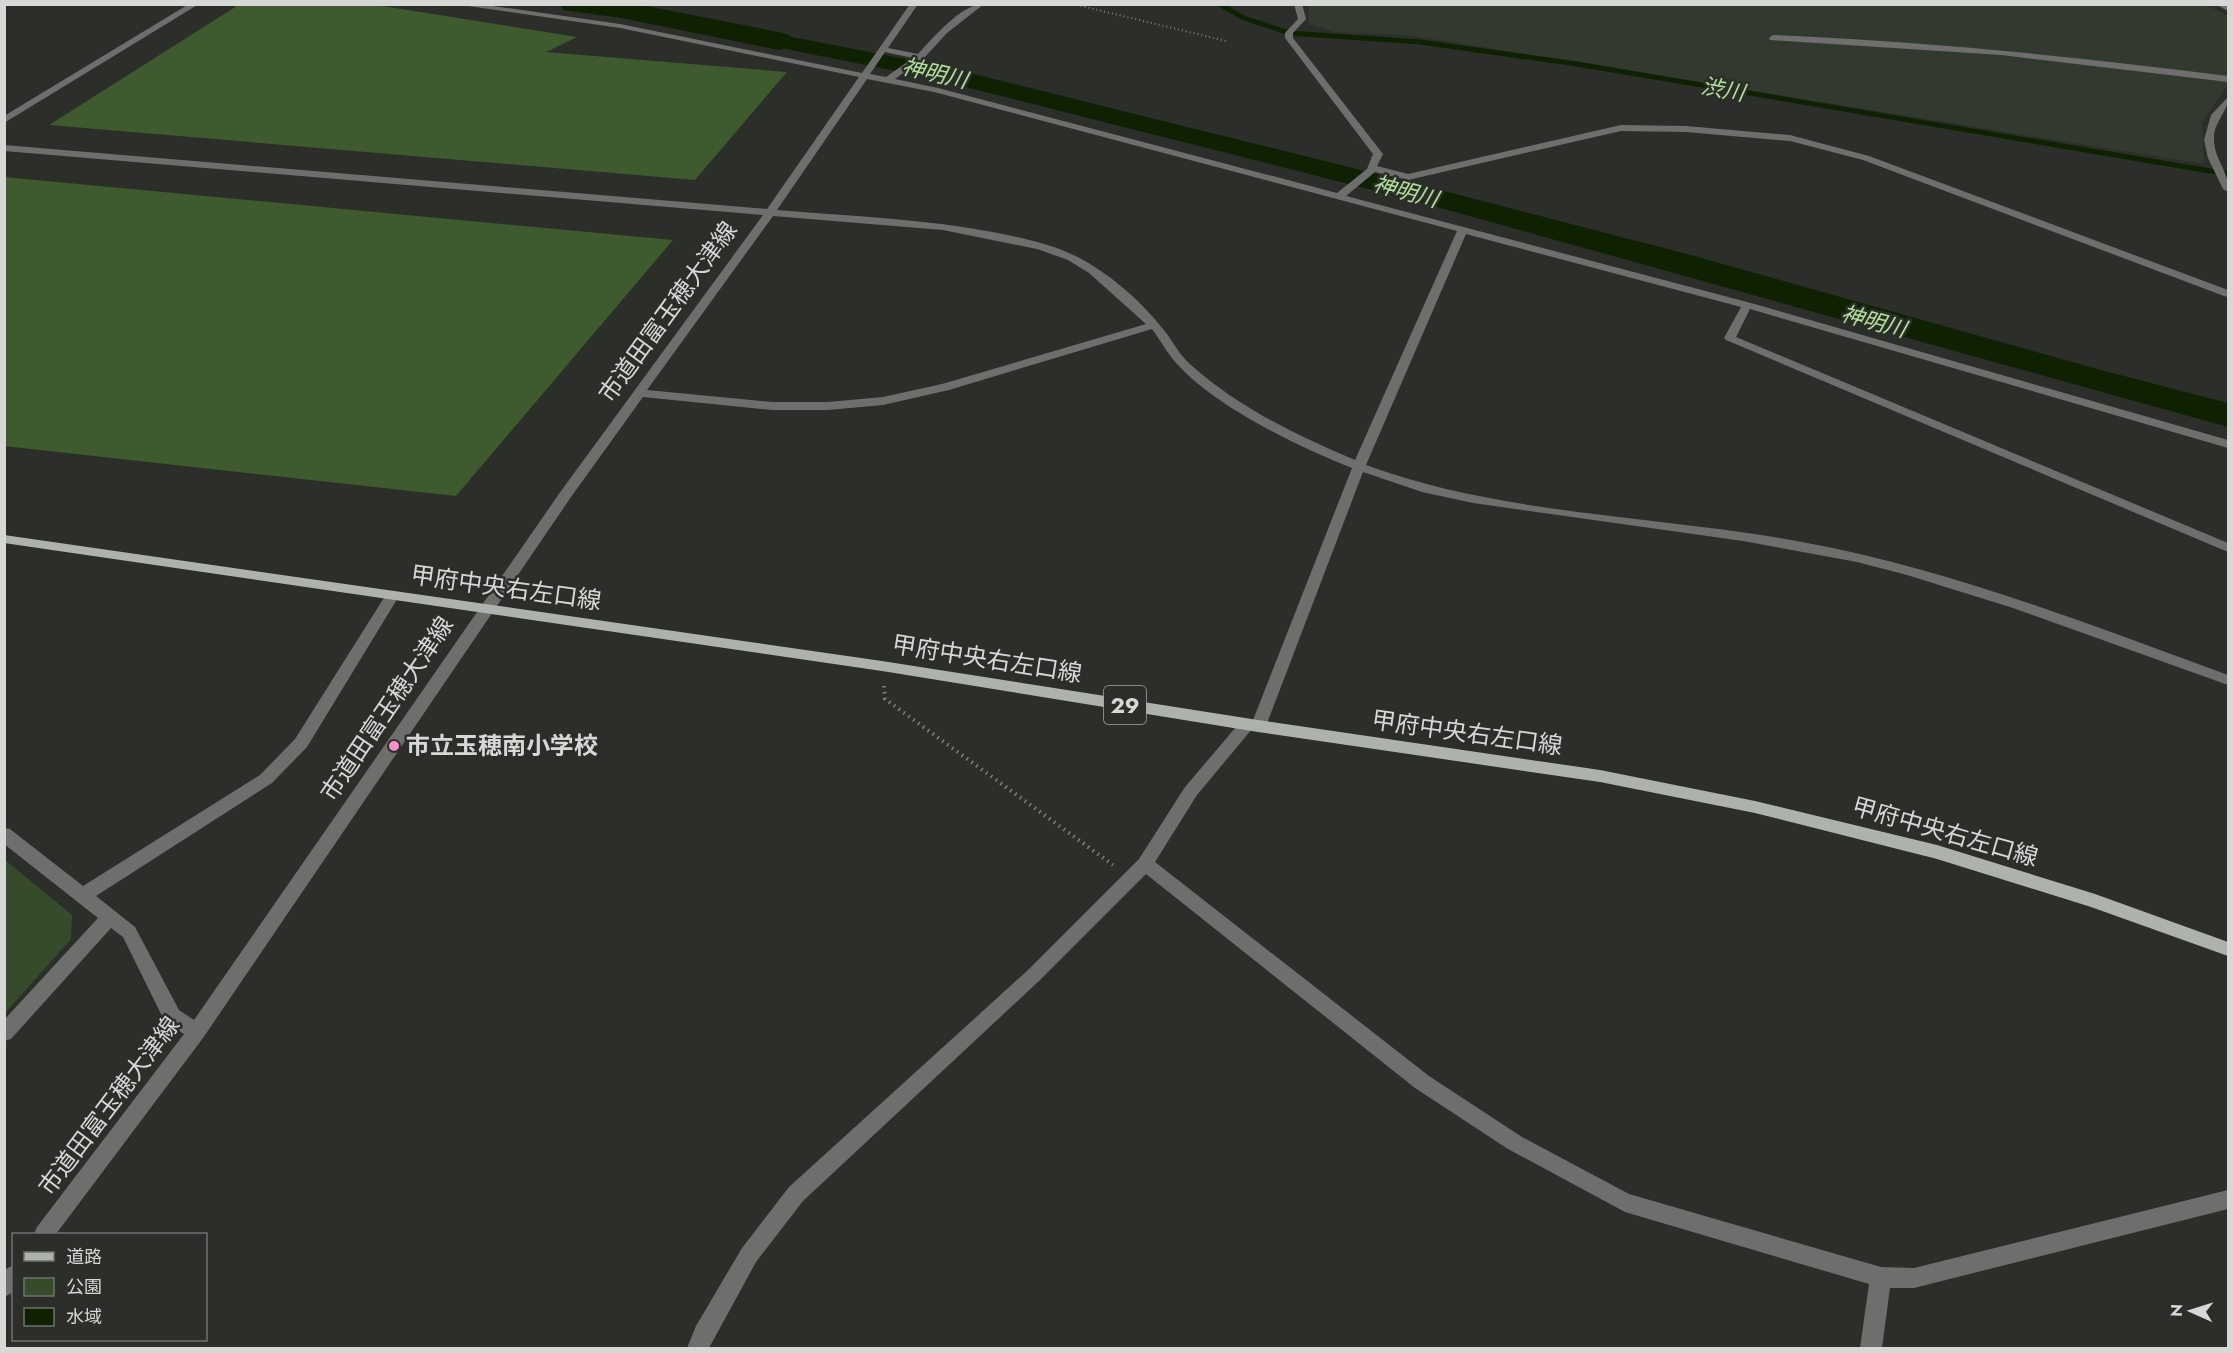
<svg xmlns="http://www.w3.org/2000/svg" width="2233" height="1353" viewBox="0 0 2233 1353" font-family="Jost,'Noto Sans JP',sans-serif">
<rect width="100%" height="100%" fill="#2b2e29"/>
<polygon fill="#32392f" points="1309,5 2205,5 2228,15 2228,85 2202,122 2204,164 1414,36 1334,32 1309,24"/>
<polygon fill="#364b2b" points="5,860 72,915 71,939 5,1013"/>
<polygon fill="#0e2203" points="714,22 942,66 1425,186 1691,255 2101,370 2228,403 2228,427 1408,199 926,77 700,32"/>
<g fill="none" stroke-linecap="round" stroke-linejoin="round">
<polyline stroke="#0e2203" stroke-width="5" points="1219,4 1244,18 1289,33 1420,42 1577,64 2228,174"/>
<polygon fill="#0e2203" fill-rule="evenodd" points="560,4 636,4 779,32 789,35 794,41 789,47 779,50 621,18 564,10"/>
</g>
<g fill="#3e5a2e">
<polygon points="240,4 370,4 577,37 546,52 787,72 695,180 49,125"/>
<polygon points="4,177 673,240 456,496 4,446"/>
</g>
<g fill="none" stroke-linecap="round" stroke-linejoin="round">
<polyline stroke="#7e817d" stroke-width="2" stroke-dasharray="1 3" stroke-linecap="butt" points="1073,4 1226,41"/>
<polyline stroke="#7e817d" stroke-width="4" stroke-dasharray="1.5 4.5" stroke-linecap="butt" points="884,686 885,699 1113,865"/>
<g fill="#6e6f6d" fill-rule="evenodd">
<polygon points="189,4 199,4 4,123 4,116"/>
<path d="M454,4H479L620,24L862,73L910,4H918L888,48L918,54C933,38 961,4 984,4L947,33L923,59L895,79L938,88L1337,193L1367,169L1373,154L1285,38V33L1298,19L1294,4H1302L1306,19L1293,33V38L1383,154L1377,166L1408,174L1621,125L1686,126L1790,135L1869,156L2228,290V297L2224,296L1863,160L1790,141L1686,132L1621,131L1408,180L1375,172L1346,196L1751,303L2228,440V448L1750,309L1736,337L2228,543V552L1726,340L1724,338L1741,307L1466,234L1366,465C1505,516 1657,515 1802,542C1949,569 2088,624 2228,675V685L2013,608L1907,575L1857,562L1743,541L1473,503L1422,492L1363,472L1266,726L1263,730L1258,732L1252,729L1197,795L1155,862L1429,1076L1522,1137L1629,1194L1881,1267L1914,1268L2228,1190V1209L1914,1288H1890L1882,1348H1860L1869,1284L1625,1212L1508,1149L1415,1088L1146,874L1040,980L803,1201L756,1262L709,1348H687L696,1326L742,1248L789,1187L1028,970L1139,859L1185,787L1242,720H1253L1352,468C1298,446 1219,409 1179,366C1168,355 1161,341 1152,329L949,390L883,405L828,410H772L643,397L571,497L203,1038L56,1234H34L37,1227L184,1034L165,1022L123,937L111,928L11,1039L4,1041V1020L98,918L4,844V828L10,829L83,886L260,775L295,739L387,593H397L399,596L307,747L272,783L96,896L135,927L179,1010L194,1020L561,491L763,215L4,151V145L767,209L859,77L620,28ZM885,52L913,58L886,77L870,74ZM867,79L934,92L1457,231L1355,460C1297,436 1238,407 1191,365C1179,355 1173,341 1163,329C1143,303 1113,277 1085,261C1059,246 1027,239 998,233C926,219 851,216 777,210ZM773,216L943,230L1037,249L1068,260L1089,273L1146,324L942,384L883,397L828,402H772L647,390Z"/>
<polygon points="2215,4 2228,6 2228,11"/>
<path d="M1773,35C1925,41 2077,57 2228,76V82L2001,55L1770,40L1769,38Z"/>
<path d="M2228,97C2229,110 2214,122 2214,137C2213,160 2230,170 2228,192L2223,189L2208,158L2204,140L2211,115Z"/>
<polygon points="14,1265 14,1292 4,1297 4,1270"/>
</g>
<polygon fill="#aeb2ac" fill-rule="evenodd" points="4,535 882,661 1258,720 1600,770 1755,801 1937,845 2095,894 2228,942 2228,956 2091,907 1937,859 1755,813 1600,782 1258,732 882,671 4,543"/>
</g>
<circle fill="#f890cc" stroke="#2b2e29" stroke-width="2" cx="394" cy="746" r="6"/>
<g text-anchor="middle" stroke-width="5" stroke-linejoin="round" paint-order="stroke">
<g font-size="22" font-style="italic" fill="#b1e09a" stroke="#2b2e29">
<text transform="translate(935 73) rotate(13)" y="8">神明川</text>
<text transform="translate(1723 89) rotate(10)" y="8">渋川</text>
<text transform="translate(1406 191) rotate(15)" y="8">神明川</text>
<text transform="translate(1874 321) rotate(15)" y="8">神明川</text>
</g>
<rect fill="#2b2e29" stroke="#a2a5a1" stroke-width="1.5" x="1104" y="686" width="42" height="38" rx="4.5"/>
<g font-size="22" font-weight="bold" fill="#d5d8d4">
<text x="1125" y="713">29</text>
</g>
<g font-size="24" fill="#d5d8d4" stroke="#2b2e29">
<text transform="translate(668 312) rotate(-54)" y="8">市道田富玉穂大津線</text>
<text transform="translate(506 588) rotate(8)" y="8">甲府中央右左口線</text>
<text transform="translate(987 659) rotate(9)" y="8">甲府中央右左口線</text>
<text transform="translate(387 709) rotate(-56)" y="8">市道田富玉穂大津線</text>
<text transform="translate(1467 733) rotate(8)" y="8">甲府中央右左口線</text>
<text transform="translate(1945 832) rotate(16)" y="8">甲府中央右左口線</text>
<text transform="translate(109 1106) rotate(-53)" y="8">市道田富玉穂大津線</text>
</g>
<g font-size="24" font-weight="bold" fill="#d5d8d4" stroke="#2b2e29" text-anchor="start">
<text x="406" y="754">市立玉穂南小学校</text>
</g>
</g>
<rect width="2233" height="1353" fill="none" stroke="#d5d8d4" stroke-width="12"/>
<rect x="12" y="1233" width="195" height="108" fill="#2b2e29" stroke="#6f726d" stroke-width="1.5"/>
<rect x="24" y="1252" width="30" height="9" fill="#aeb2ac" stroke="#6f726d" stroke-width="1.5"/>
<text x="66" y="1263" font-size="18" fill="#d5d8d4">道路</text>
<rect x="24" y="1278" width="30" height="18" fill="#364b2b" stroke="#6f726d" stroke-width="1.5"/>
<text x="66" y="1293" font-size="18" fill="#d5d8d4">公園</text>
<rect x="24" y="1308" width="30" height="18" fill="#0e2203" stroke="#6f726d" stroke-width="1.5"/>
<text x="66" y="1323" font-size="18" fill="#d5d8d4">水域</text>
<g transform="translate(2191 1311) rotate(273)" stroke="#2b2e29" stroke-width="4.5" paint-order="stroke">
<path d="M0-4.5L10 22L0 15L-10 22Z" fill="#d5d8d4"/>
<text y="-9" font-size="16" font-weight="bold" text-anchor="middle" fill="#d5d8d4">N</text>
</g>
</svg>
